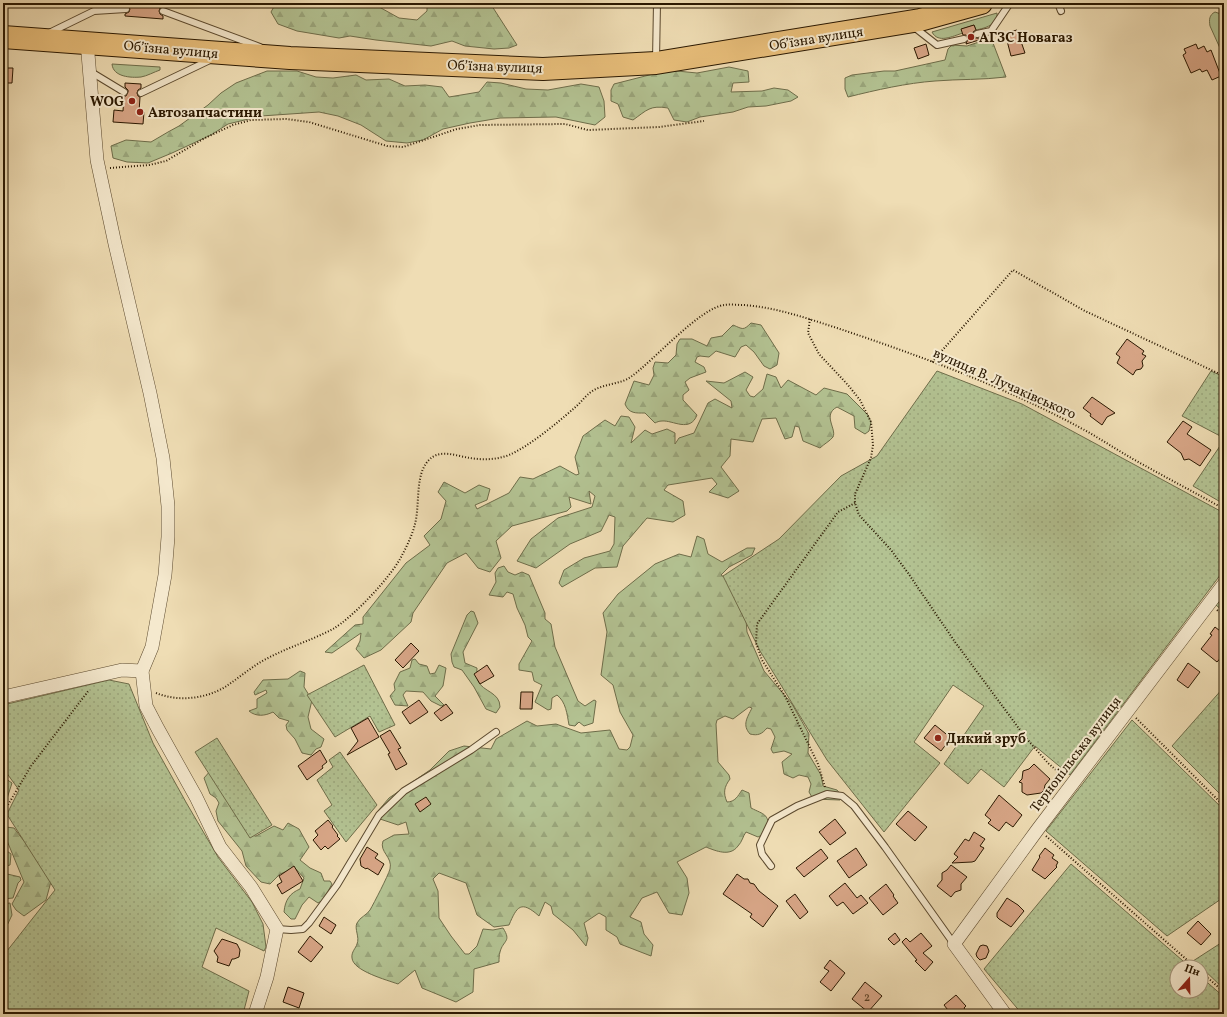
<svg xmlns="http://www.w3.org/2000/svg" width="1227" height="1017" viewBox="0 0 1227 1017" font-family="Vollkorn,serif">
<defs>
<pattern id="forest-firs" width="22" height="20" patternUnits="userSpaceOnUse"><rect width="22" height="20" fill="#b3c292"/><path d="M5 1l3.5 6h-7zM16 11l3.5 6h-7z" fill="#9aa67c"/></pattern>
<pattern id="park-dots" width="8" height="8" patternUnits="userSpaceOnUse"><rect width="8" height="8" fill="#b3c292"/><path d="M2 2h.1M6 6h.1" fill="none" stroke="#9aa67c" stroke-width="1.8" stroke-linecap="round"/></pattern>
</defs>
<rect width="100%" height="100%" fill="#efddb4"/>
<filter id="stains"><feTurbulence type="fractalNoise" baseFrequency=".005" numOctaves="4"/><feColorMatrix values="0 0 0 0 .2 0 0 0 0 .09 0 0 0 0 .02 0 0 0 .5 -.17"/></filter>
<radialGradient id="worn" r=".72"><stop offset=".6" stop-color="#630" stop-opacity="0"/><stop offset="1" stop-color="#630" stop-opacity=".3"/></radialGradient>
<g fill="#b3c292" stroke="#6e6d4a">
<path d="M1215,12L1224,15V57L1210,26C1209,20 1209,15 1215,12Z"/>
<path d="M997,13C998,25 985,28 976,30L974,25L962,29L963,33C953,36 938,44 932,32Z"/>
<path d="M112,64L160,67V70C154,72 147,76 141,77C131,78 113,77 112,64Z"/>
</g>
<g fill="url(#forest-firs)" stroke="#6e6d4a">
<polygon points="276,3 294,3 295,5 324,6 332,3 372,3 399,18 417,20 427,11 427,4 429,3 490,3 517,45 509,48 494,49 465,46 452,41 431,46 376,40 350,36 339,38 297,31 278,24 271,12"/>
<path d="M982,41H989L993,43L1006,77C982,80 959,79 935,81C907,83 876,90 848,97L845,89V78L852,75L884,71H895L945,60L948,49L952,45L967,46Z"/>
<path d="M729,67L748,71L749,82L733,83L731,92L762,91L774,88L788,90L798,97L791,101L766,106L748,107L733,112L700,117L687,122L674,120L668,108C650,105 647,110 633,120L623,117L618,104L611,101V90L614,84L657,73L677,71L697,73Z"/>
<polygon points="267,71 297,71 316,77 333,78 356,75 366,80 389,79 405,86 425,85 442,87 449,97 479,92 487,82 501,83 526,89 548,90 581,84 599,87 604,101 605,117 595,125 556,117 500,118 470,123 443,129 423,140 407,143 386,141 361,125 338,116 319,112 261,116 228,124 211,135 172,153 148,163 127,162 113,158 111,146 126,140 151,142 168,132 179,126 208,105 221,93 236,83"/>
<path d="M751,323L761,325L779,353L777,365L770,369L764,366L754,352L746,345L741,347L735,357L716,351L709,357L700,356L697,357L695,362L704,367L706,372L690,378L685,382L689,390L683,395V400L697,415C690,433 673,420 662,421C659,421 657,422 655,423L645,413C636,413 629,414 625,404L634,381L649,385L654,375L653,368L655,362L668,363L676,355L677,344L680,339H692L707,346L711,338L722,336L733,325C743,329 743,331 751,323Z"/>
<path d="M745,372L753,377L746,390L750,396L754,397L763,389L767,374L776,377L781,388L788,380L816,395L824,388L847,394L868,415L871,422L869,431L865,434L855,428L854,416L837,407C822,415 837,429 833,437C830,441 824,444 820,448L803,441L799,427L795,426L792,437L785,439L776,418L762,419L753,442L731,439L730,456L721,467L739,491L728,498L709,492L717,484L712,478L668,485L664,490L683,501L685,515L673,522L647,518L623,546L617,567L595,568L562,587L559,583L564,570L584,558L610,551L614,544L615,517L609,515L601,531L570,544L536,568L517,561L531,539L558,518L592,507L595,496L589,491L591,504L569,497L571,507L567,511L512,526L496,541L501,558L490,572L478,568L466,553L447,563L413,613L411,622L381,650L364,658L356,649L360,641L361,633L332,653L325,652L355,625L363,624V617L406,563L430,545L424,536L441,519L446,501L438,492L444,482L465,493L479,485L490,489L487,500L475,505L477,509L509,493L520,477L533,479L560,466L576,475L579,474L575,457L583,436L605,420L615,426L621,416L629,417L635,427L631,443L645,430L652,434L667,429L675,433V444L679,438L694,433L708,403L715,399L732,408L731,401L706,381L724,383Z"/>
<path d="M697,536L704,539L708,554L722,562L747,548H755L752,555L729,567L721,575L731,581L745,607L747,632L764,671L792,704L809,734L808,753L821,775L823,786L837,790L842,796L840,800L813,799L809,792L811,784L808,777L799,775L793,778L784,774L782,762L792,754L784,751L773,753L771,749L775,737L771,729L767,728C762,734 758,736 750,734C742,725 747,718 752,708L749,707L733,719L725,716L717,720L716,724L718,762L729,775L730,779C724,787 723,793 727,802C735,802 738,796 742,790L749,793L751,808C765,815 767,813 770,829L768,832L758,837L746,832C743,836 742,842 738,846C730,857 716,851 706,847L677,862L687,878L689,893L682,915L669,913L657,892L642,898L630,917L641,922L644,934L653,945L651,956L620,944L617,937L606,930V917L599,913L584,923L588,938L586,946L573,930L553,914L551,906L545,902L539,916C521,900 517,906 509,925L494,927L477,915L466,883L439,873L433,879L438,891L439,918L451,936L465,954H469L477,946L483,929L493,930L503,928C512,942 503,940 500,952C499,955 499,959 499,962L474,969L473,992L456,1002L422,988L415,970L398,984C387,980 353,971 352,958C351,952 356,948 357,944C360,937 354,929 357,923C360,917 367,915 370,910C374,903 388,876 390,869C393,857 379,852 383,841L394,835L409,834L406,822L398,825L380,819L378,811L389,798L430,770L449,751L464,746L491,749L496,739L527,721L537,726L556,724L581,733L610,730L619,749L627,750L630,747L633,735L620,712L613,685L601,675L607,632L603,613L618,594L655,564L679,554L691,557Z"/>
<path d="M504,566L508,572L515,575L522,572L529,575L545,613V619L551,624L555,647L578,701L585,706L594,700L596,701L593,723L584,726L579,722L575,726L569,725C567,714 566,702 557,695L552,698L551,709L548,710L535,702L542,685L534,681L532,672L519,670V664L532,641L528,637L525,625L517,608L513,594L507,592L503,597L489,595L496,582L495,573L498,568Z"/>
<path d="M471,611L474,612L478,623L463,652L465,663L477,668C477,672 476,677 478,681C483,692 500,692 500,707L496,713L486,709L474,687L462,670L454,667L452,662L451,654L467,615Z"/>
<polygon points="415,659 419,664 427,666 430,674 435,673 439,665 446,668 443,686 435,696 444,705 441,706 431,701 423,692 406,691 403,695 408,706 395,705 390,696 395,690 394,684 400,672 410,668 412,660"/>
<path d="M300,671L305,673L304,687L312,700L308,717L311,729L324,739L321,747L316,749L311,755L302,753L295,739L287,730L286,725L289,721L279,718L273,712C265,716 256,717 249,711L257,708V699L267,693L266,690L255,695L254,692L263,680L288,679Z"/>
<path d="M211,770L237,804L238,818L248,826L250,835L256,836L274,826L283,830L288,823L299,829L309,847L300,860L310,868L321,873L324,881H330L332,884L323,900L318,903L309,897L302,905L295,919H291L284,912C285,900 290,893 300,889L304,878L295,868L280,874L270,884L261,882L246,866L242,851L218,821L216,811L219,803L216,798L210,794L204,778Z"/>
<polygon points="3,777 12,783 3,811 5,823 3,824"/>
<path d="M6,827L14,828C26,845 42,859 52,878L46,900L24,916L16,910L12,904L24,882L3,831V828Z"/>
<polygon points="3,848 11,854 10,865 3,867"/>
<polygon points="3,873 20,877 21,880 18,883 13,898 3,899"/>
<polygon points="10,903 12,915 3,934 3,904"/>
</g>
<g fill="url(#park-dots)" stroke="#6e6d4a">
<polygon points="937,371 1022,404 1224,513 1224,570 1070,775 1035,746 1004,787 981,769 968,784 944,764 984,706 953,685 914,742 940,763 884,832 827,760 760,651 723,576 779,539 841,476 877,456"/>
<polygon points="1211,371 1224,377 1224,438 1182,416"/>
<polygon points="1224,440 1224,504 1193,486"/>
<polygon points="1224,595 1224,612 1216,605"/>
<polygon points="364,665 395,725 379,732 370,716 335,737 307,695"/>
<polygon points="109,680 129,684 153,743 187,804 218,857 252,902 263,924 266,947 264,951 216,928 202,967 249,991 243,1014 3,1014 3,956 55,890 8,816 8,812 19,790 3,768 3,705"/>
<polygon points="1224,687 1224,798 1172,746"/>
<polygon points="1132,720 1224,810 1224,897 1167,936 1046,831"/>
<polygon points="217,738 272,825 250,838 195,752"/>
<polygon points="340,752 377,805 346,842 324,811 332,805 317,780 333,767 329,760"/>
<polygon points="1071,864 1190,967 1177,967 1177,991 1201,991 1201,977 1224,997 1224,1014 1022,1014 984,969"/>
<polygon points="1224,941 1224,989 1201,967 1193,961"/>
</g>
<g fill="#d8a687" stroke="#2a1801">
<polygon points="126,3 164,3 164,7 160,8 159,11 160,14 163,16 163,19 125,16 125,14 129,12 130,9"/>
<polygon points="974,25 976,30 973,32 973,35 975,38 978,38 979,40 966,44 968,38 966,35 963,35 961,29"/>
<polygon points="1017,30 1025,53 1011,56 1005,33"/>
<polygon points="926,44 929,55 918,59 914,48"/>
<polygon points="1196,44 1198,49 1204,46 1207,52 1211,50 1221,76 1212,80 1207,70 1202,72 1200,69 1191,73 1183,55 1186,53 1184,49"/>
<polygon points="3,68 13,68 12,83 3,83"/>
<polygon points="125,83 141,84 141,88 138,90 137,93 138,96 140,97 139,112 144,112 143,124 113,122 114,110 123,111 124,96 126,96 128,92 128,90 125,87"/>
<polygon points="1127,339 1144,351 1142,354 1146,356 1142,361 1143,366 1141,369 1136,370 1133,375 1117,363 1120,357 1116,354"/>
<polygon points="1092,397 1115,413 1107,417 1102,425 1090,416 1091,414 1083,408"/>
<polygon points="1183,421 1192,427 1187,434 1211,450 1200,466 1189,459 1184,460 1181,453 1167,442"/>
<polygon points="1215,627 1224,634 1224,654 1217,662 1201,649 1212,635 1210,634"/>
<polygon points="411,643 419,651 403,668 395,660"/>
<polygon points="1188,663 1200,672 1188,688 1177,680"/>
<polygon points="487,665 494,676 480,684 474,674"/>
<polygon points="521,692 533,692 532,709 520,709"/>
<polygon points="419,700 428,712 410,724 402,712"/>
<polygon points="446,704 453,713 441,721 434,713"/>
<polygon points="368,718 379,737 347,755 358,741 351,728"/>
<polygon points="935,725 951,738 941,751 924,738"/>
<polygon points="390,730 401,748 398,749 407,764 396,770 388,754 390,753 380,736"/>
<polygon points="320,750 327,762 322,766 323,768 307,780 298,766"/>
<polygon points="1034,764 1050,779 1045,785 1044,790 1041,793 1027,795 1022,792 1022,783 1019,782 1022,779 1023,771 1029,769"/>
<polygon points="999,795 1022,815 1013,827 1006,822 999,831 988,823 991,820 985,815"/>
<polygon points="426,797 431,804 420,812 415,804"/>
<polygon points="908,811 927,827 915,841 896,824"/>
<polygon points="835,819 846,833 830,845 819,832"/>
<polygon points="328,820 333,826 332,827 338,835 337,836 340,839 328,849 325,846 321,850 313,840 318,835 315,831"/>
<polygon points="974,832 985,839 980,846 984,848 975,861 972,862 952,863 958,857 954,854 965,839 969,841"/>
<polygon points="367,847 378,854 375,858 384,864 378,875 367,868 366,869 361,866 360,859"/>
<polygon points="856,848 867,865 849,878 837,861"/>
<polygon points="1045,848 1054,855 1052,858 1058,862 1056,866 1057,867 1045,879 1032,870 1040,857 1039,856"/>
<polygon points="821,849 828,858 804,877 796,868"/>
<polygon points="951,865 967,877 961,884 961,890 955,892 951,897 937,886 942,880 942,873 947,870"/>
<polygon points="294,866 303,881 282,894 277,885 282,882 279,876"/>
<polygon points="737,874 744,879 748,879 750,883 754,884 759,891 778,906 763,927 750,917 752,914 723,894"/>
<polygon points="845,883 857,898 861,895 868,903 853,914 843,902 837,906 829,896"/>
<polygon points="886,884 894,895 893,896 898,903 883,915 869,898"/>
<polygon points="795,894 808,912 800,919 786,901"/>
<polygon points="1007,898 1018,905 1024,911 1011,927 999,919 997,917 997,913"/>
<polygon points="324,917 336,925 331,934 319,926"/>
<polygon points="1198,921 1211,934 1201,945 1187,933"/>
<polygon points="895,933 900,940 894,945 888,939"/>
<polygon points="921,933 932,946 923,953 933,962 925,971 915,961 917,960 902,942 906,938 910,942"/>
<polygon points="310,936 323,947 311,962 298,952"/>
<polygon points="222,939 237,944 240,950 239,957 234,959 232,959 229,966 217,962 218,957 214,951"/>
<polygon points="983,945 987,946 989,951 986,958 980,960 977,957 976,954 980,946"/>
<polygon points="830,960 845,973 831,991 820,982 829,971 824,968"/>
<polygon points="865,982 882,996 868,1012 852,999"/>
<polygon points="288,987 304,993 299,1008 283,1002"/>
<polygon points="956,995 965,1005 966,1006 964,1008 968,1014 951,1014 944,1005"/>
</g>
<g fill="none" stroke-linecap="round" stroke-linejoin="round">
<defs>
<g id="service">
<polyline points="1058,3 1061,11"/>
<polyline points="163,11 260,47"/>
<polyline points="914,27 937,45 964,39"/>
<polyline points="49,33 94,11 126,9"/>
<polyline points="977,34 991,31 1010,3"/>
<polyline points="656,60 657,3"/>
<polyline points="91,72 124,92"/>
<polyline points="141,93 212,59"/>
<polyline points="771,866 762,854 760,845 772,820 797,806 827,794 842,796 854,806 885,847 954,944"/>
<polyline points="277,929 291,930 303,929 309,923 337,885 379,815 404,791 471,750 496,732"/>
</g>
<g id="minor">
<polyline points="87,42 97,160 115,244 150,393 163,458 168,506 168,537 165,575 152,647 142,671 146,706 158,729 196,797 220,847 251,887 277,929 267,977 255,1014"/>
<polyline points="3,697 122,670 142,671"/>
<polyline points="1005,1014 954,944 1038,829 1224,584"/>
</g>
<polyline id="trunk" points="3,37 290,58 543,69 656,63 920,20 981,3"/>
</defs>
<use href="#service" stroke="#5b492e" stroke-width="8"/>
<use href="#minor" stroke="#5b492e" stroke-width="14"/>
<use href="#trunk" stroke="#2a1801" stroke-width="24"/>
<g stroke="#2a1801" stroke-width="2" stroke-dasharray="1 2" stroke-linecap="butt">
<polyline points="110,168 149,165 166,161 205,138 233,125 251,120 286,119 309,122 387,146 403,147 457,129 480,125 565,124 588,130 659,127 704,121"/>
<polyline points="810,319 808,333 819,354 848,385 860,400 871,422 873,445 871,458 855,494 855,503 859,515 891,550 908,573 955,642 1026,738 1048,763 1064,777"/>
<polyline points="932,362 1013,270 1085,311 1224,376"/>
<polyline points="1217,610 1224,616"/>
<path d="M156,693C178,702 205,699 225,687C239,678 252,666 268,658C289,647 312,640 333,629C353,617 388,580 400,559C406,548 412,536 415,524C420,505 415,475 428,461C439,448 456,456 470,458C483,460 496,460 509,455C528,447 556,424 572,410C579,405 584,397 591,392C603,383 621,385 632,376C654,360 700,308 724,305C730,304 737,305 743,305C775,307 806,318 837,328C918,355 1002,386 1077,426C1096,436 1114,448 1133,459C1163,476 1194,492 1224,509"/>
<polyline points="1136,718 1224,806"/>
<polyline points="825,787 818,764 785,696 762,660 756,643 757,624 838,512 855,503"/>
<polyline points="5,810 31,766 89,690"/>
<polyline points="1046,836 1195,967"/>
<polyline points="1201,972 1224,992"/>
</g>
<use href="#service" stroke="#f5e9ce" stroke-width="6"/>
<use href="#minor" stroke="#f5e9ce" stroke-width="13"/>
<use href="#trunk" stroke="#e8be7a" stroke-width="22"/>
</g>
<g fill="#8f2418" stroke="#f5e9ce" stroke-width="1.5">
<circle cx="971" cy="37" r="4"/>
<circle cx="132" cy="101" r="4"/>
<circle cx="140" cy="112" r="4"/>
<circle cx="938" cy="738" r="4"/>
</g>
<g text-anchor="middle" stroke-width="4" stroke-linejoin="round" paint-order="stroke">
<g font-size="12" fill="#563c22">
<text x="867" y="1001">2</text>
</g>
<g font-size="14" font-weight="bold" fill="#2a1801" stroke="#f5e9ce" text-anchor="start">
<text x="979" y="42">АГЗС Новагаз</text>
<text x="124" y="106" text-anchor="end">WOG</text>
<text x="148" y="117">Автозапчастини</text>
<text x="946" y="743">Дикий зруб</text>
</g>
<g font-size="14" fill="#2a1801" stroke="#f5e9ce">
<text transform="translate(816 38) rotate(-9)" y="5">Обʼїзна вулиця</text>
<text transform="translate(171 49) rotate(5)" y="5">Обʼїзна вулиця</text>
<text transform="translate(495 66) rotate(2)" y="5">Обʼїзна вулиця</text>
<text transform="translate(1005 383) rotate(24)" y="5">вулиця В. Лучаківського</text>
<text transform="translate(1075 754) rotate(-53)" y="5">Тернопільська вулиця</text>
</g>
</g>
<rect width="1227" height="1017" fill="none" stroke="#efddb4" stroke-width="16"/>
<rect x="4" y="4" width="1219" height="1009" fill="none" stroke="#2a1801" stroke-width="2"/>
<rect x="8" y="8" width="1211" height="1001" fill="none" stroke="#2a1801"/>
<g transform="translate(1189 979) rotate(20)"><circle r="19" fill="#f5e9ce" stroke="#a4957c"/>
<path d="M0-3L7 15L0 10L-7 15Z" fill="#8f2418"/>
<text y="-6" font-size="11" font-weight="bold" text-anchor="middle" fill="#2a1801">Пн</text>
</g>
<rect width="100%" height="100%" filter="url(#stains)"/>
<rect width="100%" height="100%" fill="url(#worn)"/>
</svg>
